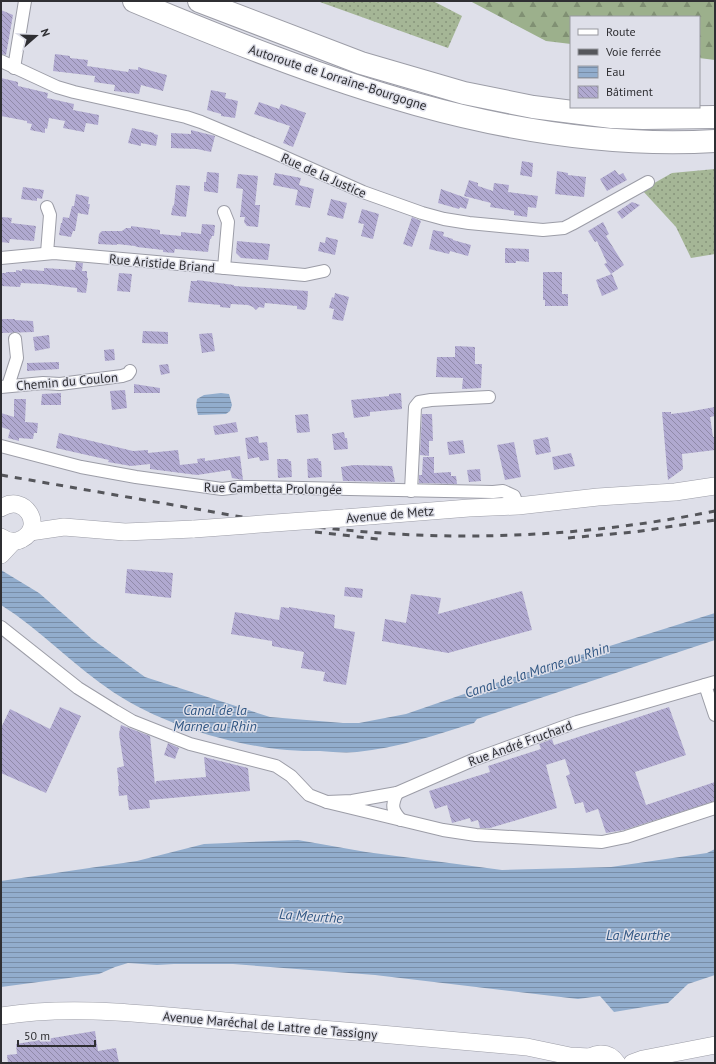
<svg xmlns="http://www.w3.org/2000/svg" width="716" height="1064" viewBox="0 0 716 1064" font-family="'PT Sans',sans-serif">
<defs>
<pattern id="forest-firs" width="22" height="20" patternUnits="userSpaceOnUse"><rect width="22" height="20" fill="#9cb08c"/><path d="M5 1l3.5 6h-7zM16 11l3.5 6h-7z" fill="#809073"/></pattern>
<pattern id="garden-dots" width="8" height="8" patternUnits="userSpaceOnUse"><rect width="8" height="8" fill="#a5b696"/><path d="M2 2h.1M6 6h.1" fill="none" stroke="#87947b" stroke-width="1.8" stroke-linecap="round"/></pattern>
<pattern id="water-rules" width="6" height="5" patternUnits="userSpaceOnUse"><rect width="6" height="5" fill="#92adcd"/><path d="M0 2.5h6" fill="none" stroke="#788da7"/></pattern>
<pattern id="building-back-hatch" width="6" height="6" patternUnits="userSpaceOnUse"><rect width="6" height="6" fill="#b0a9d0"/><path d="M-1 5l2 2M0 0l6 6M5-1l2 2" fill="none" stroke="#908aa9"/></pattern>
</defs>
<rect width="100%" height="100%" fill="#dedfe9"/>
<polygon fill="url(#forest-firs)" points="470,1 715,1 715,60 699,58 699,17 571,17 571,44 546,41"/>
<g fill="url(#garden-dots)">
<polygon points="317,1 433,1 462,16 448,48"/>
<polygon points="715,169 715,254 691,258 676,227 642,190 672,173"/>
</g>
<g fill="url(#water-rules)">
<polygon points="221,393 229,394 232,405 230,411 226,414 198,415 196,406 197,399 204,395"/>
<path d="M1,570L39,593L92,639L145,677L270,717L343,723H359L406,714L549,665L715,613V640L477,719L474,723C436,735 397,748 357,752C345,753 332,752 320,751C309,751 298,751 287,750C230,745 161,724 113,692C74,666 41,630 1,605Z"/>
<polygon points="298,840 366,852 502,870 611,867 707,853 715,849 715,975 688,984 668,1003 614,1012 600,996 578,999 375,975 233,964 174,964 157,965 128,963 115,967 99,974 1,987 1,881 137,861 204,844"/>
</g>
<g fill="url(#building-back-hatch)">
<polygon points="1,10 13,15 6,55 1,54"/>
<polygon points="55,54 70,56 70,58 88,60 87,66 128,72 129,69 138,70 138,67 159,73 167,75 163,91 141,85 139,94 114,91 115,85 94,82 95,76 53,71"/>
<polygon points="1,78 18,82 18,86 48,93 47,98 74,104 73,110 99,115 98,125 86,123 84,132 63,128 65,121 49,118 47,129 45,128 45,133 30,130 32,124 27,123 27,121 1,116"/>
<polygon points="211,90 226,93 225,98 238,101 235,118 221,116 221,114 207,110"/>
<polygon points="259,102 279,109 281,104 306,113 293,147 283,143 290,126 254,114"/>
<polygon points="132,128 154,133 154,134 158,135 156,146 141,143 141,146 128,143"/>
<polygon points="191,130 215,136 211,152 197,149 171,148 171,133 191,134"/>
<polygon points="522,161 533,163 532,177 520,175"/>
<polygon points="615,170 619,175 623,173 627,180 607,191 600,179"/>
<polygon points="557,171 568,173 568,175 586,177 584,197 555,194"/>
<polygon points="207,172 219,173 218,193 204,191 204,182 206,182"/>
<polygon points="275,173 301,178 299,185 314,189 310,208 295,205 298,189 298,190 273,185"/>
<polygon points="238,174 258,176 255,205 260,205 258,227 247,226 244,222 245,217 240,217 243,189 236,188"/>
<polygon points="469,180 478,183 478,186 493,191 494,183 509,185 508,192 538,196 536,208 528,207 527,217 514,215 514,211 490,207 491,203 464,196"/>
<polygon points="176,185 190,186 186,217 171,215 173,205 174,206"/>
<polygon points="23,187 44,190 42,199 37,198 37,201 21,199"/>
<polygon points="441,189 469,199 466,209 460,207 459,209 438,203"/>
<polygon points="76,194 89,197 88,204 90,204 88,215 78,213 75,231 73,231 71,237 59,235 61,223 62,223 63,217 69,218 72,206 74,206"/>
<polygon points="331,199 347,203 343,219 327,215"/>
<polygon points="632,202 640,205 622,219 617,212"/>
<polygon points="362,209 379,214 373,239 361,236 364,224 358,223"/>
<polygon points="2,217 12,218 11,223 36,226 34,241 10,239 9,243 1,242"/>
<polygon points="412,217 421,221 412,247 403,244"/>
<polygon points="603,222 609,234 606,236 624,265 611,274 604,264 607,263 597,241 595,242 588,231"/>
<polygon points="202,224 215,225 214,236 212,236 211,239 210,239 208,252 175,249 174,253 163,252 163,250 137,247 135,246 117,244 117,245 98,244 99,234 102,231 122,231 126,228 131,228 131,226 160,230 160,234 181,236 181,232 201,234"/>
<polygon points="433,230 444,232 443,236 453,239 453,240 471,245 468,256 450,251 449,254 429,249"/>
<polygon points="326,237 338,240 335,255 318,251 320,242 325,243"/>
<polygon points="237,241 270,244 268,260 241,258 236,253"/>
<polygon points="505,248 529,249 529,262 516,261 516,263 505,263"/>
<polygon points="76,262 83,263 82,271 87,271 87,277 88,279 86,293 77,292 77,288 43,284 21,283 20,287 1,286 1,273 6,273 6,272 16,272 16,270 22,271 22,269 44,271 44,268 75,270"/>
<polygon points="543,272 562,272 562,294 568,294 568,306 545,306 545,300 543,300"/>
<polygon points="119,273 132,274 130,292 117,291"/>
<polygon points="612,274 618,289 602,296 596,280"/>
<polygon points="197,280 234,285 234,286 308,291 307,306 305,310 297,309 297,306 265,303 264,308 259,307 256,310 253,307 248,305 231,304 230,308 220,307 220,305 188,302 191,281 197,281"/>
<polygon points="335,293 349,297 343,321 332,319 334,309 329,308 332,297 334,298"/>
<polygon points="1,319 15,319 15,320 33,321 34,332 1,333"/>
<polygon points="143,331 168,332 168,344 142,343"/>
<polygon points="212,333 215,351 202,353 199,334"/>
<polygon points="49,335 50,348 35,351 33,337"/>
<polygon points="455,346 475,347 475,364 482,364 481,388 462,389 463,378 436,377 437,357 455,357"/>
<polygon points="114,349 115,360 105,361 104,350"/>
<polygon points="59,362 59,369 27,371 27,363"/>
<polygon points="168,364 170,373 161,375 159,365"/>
<polygon points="134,384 160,388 160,393 134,393"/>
<polygon points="125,390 127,408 112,410 110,391"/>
<polygon points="61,393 61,405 41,405 42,394"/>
<polygon points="401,393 402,409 370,412 370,416 354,418 351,400 389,396 389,394"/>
<polygon points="14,399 26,399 25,422 38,423 37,433 34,433 33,439 19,438 19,441 8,438 10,430 1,427 1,413 14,417"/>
<polygon points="715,407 715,416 710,417 713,437 715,437 715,450 682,454 683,469 668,480 662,412 671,412 671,414 687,412"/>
<polygon points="308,414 310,432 297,433 295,415"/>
<polygon points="422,414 432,414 433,441 429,441 429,456 420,455"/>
<polygon points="236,422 238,432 215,435 213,426"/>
<polygon points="344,432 345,438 347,438 348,449 334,450 332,434"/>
<polygon points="59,433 133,451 148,450 148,453 178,450 180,465 198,463 197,459 205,458 205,461 240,456 243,480 232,478 230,470 197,475 150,469 150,464 131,466 108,462 109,460 56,448"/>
<polygon points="258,436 259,443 267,442 269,460 260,461 259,457 248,459 245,438"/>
<polygon points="548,437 551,452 536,455 533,440"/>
<polygon points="463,440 465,453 449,455 447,442"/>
<polygon points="514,442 521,477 505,480 497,445"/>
<polygon points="571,453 575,466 554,470 552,457"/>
<polygon points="423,457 434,457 434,473 451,472 451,476 456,476 457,484 419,483 419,475 422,475"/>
<polygon points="318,458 319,461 321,461 322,477 308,478 307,459"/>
<polygon points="277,459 288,459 289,461 291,461 292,477 278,478"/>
<polygon points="354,465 392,466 395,482 343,481 341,467"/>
<polygon points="480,469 481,481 469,482 467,470"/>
<polygon points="127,569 173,573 171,598 125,593"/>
<polygon points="345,587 363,589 362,598 344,596"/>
<polygon points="522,591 532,630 448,653 382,641 385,619 406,623 411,594 441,598 438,614"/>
<polygon points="281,607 289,608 289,607 335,615 334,628 355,632 346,685 323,681 325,672 301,668 304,652 272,646 272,641 231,634 235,612 279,620"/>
<polygon points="60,707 81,716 46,793 1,773 1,728 10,709 50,729"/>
<polygon points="669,707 686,755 635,772 646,805 715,782 715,801 624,830 606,833 598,809 586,813 583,802 575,804 566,776 570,774 565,759 546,765 557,808 490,828 480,828 478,820 471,822 470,818 452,823 447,805 435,809 429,791 490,772 488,766 541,749 539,744 552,739 554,745"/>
<polygon points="121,725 150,736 155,785 156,781 206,777 204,757 248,768 250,791 149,800 150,808 129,810 127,795 119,796 118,786 119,786 117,768 124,766 119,734"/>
<polygon points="168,743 179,748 175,759 164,755"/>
<polygon points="95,1031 98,1051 116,1048 119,1063 8,1063 7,1055 17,1054 16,1044"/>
</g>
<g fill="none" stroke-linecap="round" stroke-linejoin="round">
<defs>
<g id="street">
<polyline points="1,61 57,87 74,92 186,117 201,122 273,152 363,192 422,213 444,219 469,223 543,230 564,228 572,224 648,182"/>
<polyline points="14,68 25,1"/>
<polyline points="224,212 228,222 224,268"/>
<polyline points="47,253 50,215 47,207"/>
<polyline points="1,258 54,253 305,275 324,271"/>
<polyline points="8,386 17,358 15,339"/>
<polyline points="1,387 43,383 60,384 122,376 128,374 130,371"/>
<polyline points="1,446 81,467 136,477 222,489 238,487 253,487 493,492 503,491 514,496 518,506"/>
<polyline points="411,491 415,407 419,402 431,400 489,397"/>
<polyline points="1,627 78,688 115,711 132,721 190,744 276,766 291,776 309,795 327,802"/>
<polyline points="715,682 577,722 473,760 397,793 352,801 327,802 443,830 476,835 602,842 626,837 715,808"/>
<polyline points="705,685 715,715"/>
<path d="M397,793C391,806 392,810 401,820"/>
</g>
<g id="secondary">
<path d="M1,508C25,492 45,527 22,539C15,543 8,542 1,537"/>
<polyline points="344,518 469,508 518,506 598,497 675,492 715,486"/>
<polyline points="30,532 64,527 125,532 194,529"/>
<polyline points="1,555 13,542"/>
<path d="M1,1016C75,1004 151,1015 225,1021C326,1029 426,1038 527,1047L570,1056L589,1057"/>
<path d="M583,1063C593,1052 608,1050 617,1063"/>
<polyline points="632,1063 643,1059 715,1045"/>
</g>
<g id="highway">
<path d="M134,1C318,78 511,153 715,141"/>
<polyline points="199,1 361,63 464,93 533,107 612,117 643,118 715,117"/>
</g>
</defs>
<use href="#street" stroke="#9c9da7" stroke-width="14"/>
<use href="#secondary" stroke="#9c9da7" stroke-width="18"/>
<use href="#highway" stroke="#9c9da7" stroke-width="24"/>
<use href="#street" stroke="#fff" stroke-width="12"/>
<use href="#secondary" stroke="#fff" stroke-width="17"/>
<use href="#highway" stroke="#fff" stroke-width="22"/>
<g stroke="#55565b" stroke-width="3" stroke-dasharray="7 7" stroke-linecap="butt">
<path d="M1,475L265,521C315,527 365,533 416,535C517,539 616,531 715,511"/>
<polyline points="315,532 378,539"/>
<polyline points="568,538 634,532 715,520"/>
</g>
<defs>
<polyline id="secondary-bridge" points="194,529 344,518"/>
</defs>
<use href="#secondary-bridge" stroke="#9c9da7" stroke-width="18" stroke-linecap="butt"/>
<use href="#secondary-bridge" stroke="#fff" stroke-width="17"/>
</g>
<g text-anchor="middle" stroke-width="3" stroke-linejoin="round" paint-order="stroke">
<g font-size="13" fill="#2f2f33" stroke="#dedfe9">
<text transform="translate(338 77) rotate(18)" y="5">Autoroute de Lorraine-Bourgogne</text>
<text transform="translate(324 175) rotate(24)" y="5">Rue de la Justice</text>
<text transform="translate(162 263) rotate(5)" y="5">Rue Aristide Briand</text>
<text transform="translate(67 381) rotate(-5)" y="5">Chemin du Coulon</text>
<text transform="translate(273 488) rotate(1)" y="5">Rue Gambetta Prolongée</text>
<text transform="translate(390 514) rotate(-5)" y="5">Avenue de Metz</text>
<text transform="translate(520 743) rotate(-20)" y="5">Rue André Fruchard</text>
<text transform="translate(270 1025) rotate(5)" y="5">Avenue Maréchal de Lattre de Tassigny</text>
</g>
<g font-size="14" font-style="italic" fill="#305683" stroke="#dedfe9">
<text transform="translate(537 670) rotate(-18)" y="5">Canal de la Marne au Rhin</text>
<text x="215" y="715">Canal de la<tspan x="215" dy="16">Marne au Rhin</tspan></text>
<text transform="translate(311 916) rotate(4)" y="5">La Meurthe</text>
<text x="638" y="940">La Meurthe</text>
</g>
</g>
<rect width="716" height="1064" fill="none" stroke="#2f2f33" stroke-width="4"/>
<rect x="570" y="16" width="130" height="92" fill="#dedfe9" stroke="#9899a0"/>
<rect x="578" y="29" width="20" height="6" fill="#ffffff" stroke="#9899a0"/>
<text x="606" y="36" font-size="12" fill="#2f2f33">Route</text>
<rect x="578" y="49" width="20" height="6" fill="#55565b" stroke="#9899a0"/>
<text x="606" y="56" font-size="12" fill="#2f2f33">Voie ferrée</text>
<rect x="578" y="66" width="20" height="12" fill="url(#water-rules)" stroke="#9899a0"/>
<text x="606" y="76" font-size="12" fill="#2f2f33">Eau</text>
<rect x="578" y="86" width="20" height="12" fill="url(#building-back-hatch)" stroke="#9899a0"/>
<text x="606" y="96" font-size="12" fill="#2f2f33">Bâtiment</text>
<g transform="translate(36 36) rotate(70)" stroke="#dedfe9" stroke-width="3" paint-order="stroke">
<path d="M0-3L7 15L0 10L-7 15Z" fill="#2f2f33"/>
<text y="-6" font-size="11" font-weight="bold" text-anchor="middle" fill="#2f2f33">N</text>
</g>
<path d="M18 1040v6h77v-6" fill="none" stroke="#2f2f33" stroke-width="2"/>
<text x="24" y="1040" font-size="12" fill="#2f2f33" stroke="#dedfe9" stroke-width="3" paint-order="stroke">50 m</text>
</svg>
